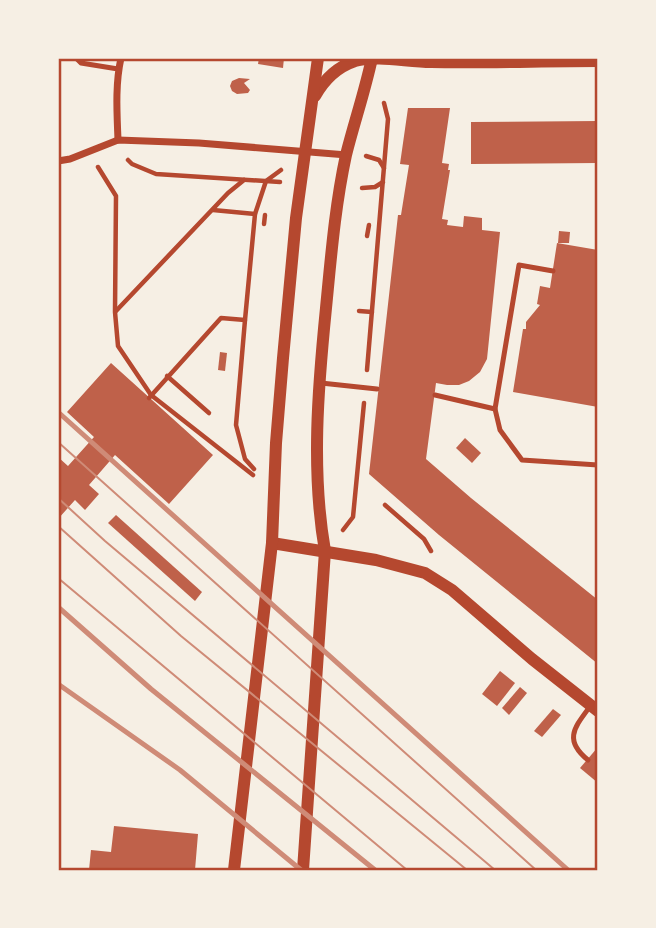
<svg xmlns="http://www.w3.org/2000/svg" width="656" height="928" viewBox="0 0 656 928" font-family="Ubuntu,sans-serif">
<rect width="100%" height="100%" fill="#f6efe4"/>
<g fill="#bf614a">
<polygon points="259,58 284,58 283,68 258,64"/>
<polygon points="239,78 250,79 244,83 250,90 248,93 237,94 232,91 230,86 232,81"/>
<polygon points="408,108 450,108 442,163 449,164 448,170 450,170 442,219 448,220 447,225 463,227 464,216 482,218 482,230 500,232 487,359 480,372 469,381 459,385 447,385 436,383 426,459 471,498 598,600 598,664 439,535 369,474 398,215 401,215 409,165 400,164"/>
<polygon points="598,121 598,163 471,164 471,122"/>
<polygon points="559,231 570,232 569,243 558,243"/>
<polygon points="557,243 598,250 598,407 513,392 523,329 526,329 526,322 540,305 537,304 540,286 550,288"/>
<polygon points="220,352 227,353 225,371 218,370"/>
<polygon points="111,363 213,455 169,504 115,455 89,485 99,494 85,510 75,500 58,519 58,457 68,466 94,437 67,412"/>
<polygon points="465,438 481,453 472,463 456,448"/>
<polygon points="116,515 202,592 195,601 108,523"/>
<polygon points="500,671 515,683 497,706 482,694"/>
<polygon points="520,687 527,693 509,715 502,708"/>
<polygon points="553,709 561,715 542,737 534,731"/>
<polygon points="598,747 598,783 580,768"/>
<polygon points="114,826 198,834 195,870 89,870 91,850 111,852"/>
</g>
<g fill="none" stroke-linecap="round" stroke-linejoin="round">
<g stroke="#b5482f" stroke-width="4.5">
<polyline points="366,156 379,160 384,168"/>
<polyline points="128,160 132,164 156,174 280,182"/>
<polyline points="98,167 116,196 115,312 118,346 151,395 253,475"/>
<polyline points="362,188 375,187 383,182"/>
<polyline points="213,210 255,214"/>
<polyline points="264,224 265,215"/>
<polyline points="367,236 369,225"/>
<polyline points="116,311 228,193 244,180"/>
<polyline points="359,311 372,312"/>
<polyline points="367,370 388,119 384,103"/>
<polyline points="167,376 209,413"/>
<polyline points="149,398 221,318 245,320"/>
<polyline points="254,469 245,459 236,425 245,320 255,214 266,181 281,170"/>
<polyline points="385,505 424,539 431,551"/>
<polyline points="343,530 353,517 364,403"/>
</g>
<g stroke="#b5482f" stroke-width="5">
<polyline points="76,58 81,63 118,69"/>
<polyline points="321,383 377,389"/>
<polyline points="435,395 495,409 500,430 522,460 598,465"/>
<polyline points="495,409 519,265 553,271"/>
<path d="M588,760C562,739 576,726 591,705"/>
</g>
<g stroke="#b5482f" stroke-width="7">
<path d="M118,140C117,113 115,85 121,58"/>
<polyline points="58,161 70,159 118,140 199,143 347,155"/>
</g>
<g stroke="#b5482f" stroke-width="12">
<path d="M315,96C324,80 337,67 355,61C379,55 406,62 431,62C486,63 542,61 598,61"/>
<polyline points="272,543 376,560 425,573 452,590 532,659 598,711"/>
<polyline points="234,870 272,543 276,443 283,358 296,218 318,58"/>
<path d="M303,870L325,551C311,471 318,388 326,308C331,257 335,206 346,155C354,123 365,91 372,58"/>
</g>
<g stroke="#cf8b77" stroke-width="2">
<polyline points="58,442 536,870"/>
<polyline points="58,498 105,541 495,870"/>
<polyline points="58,526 181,636 467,870"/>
<polyline points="58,578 407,870"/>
</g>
<g stroke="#cf8b77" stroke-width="5">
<polyline points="58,412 568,870"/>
<polyline points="58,607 151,689 375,870"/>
<polyline points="58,684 180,770 301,870"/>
</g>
</g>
<rect width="656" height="928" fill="none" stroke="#f6efe4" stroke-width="119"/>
<rect x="60" y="60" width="536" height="809" fill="none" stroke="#b5482f" stroke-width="2.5"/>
</svg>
